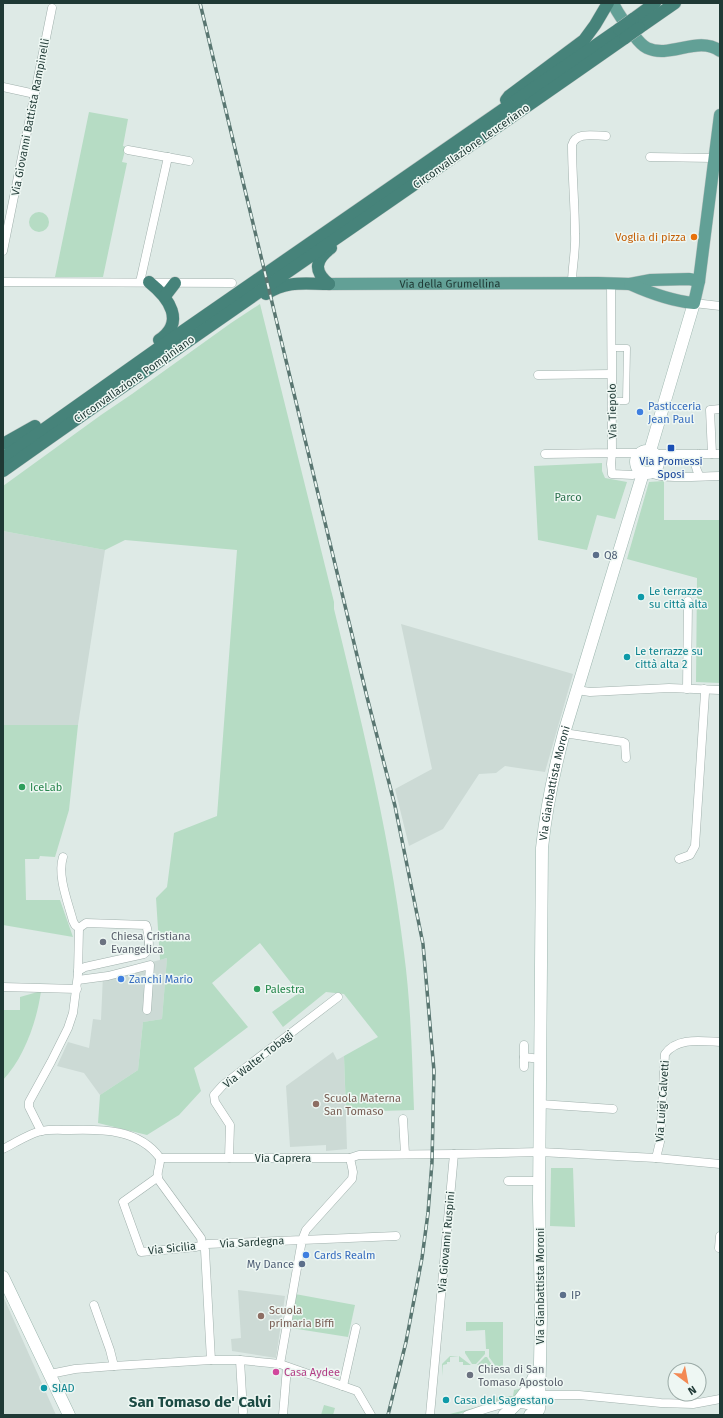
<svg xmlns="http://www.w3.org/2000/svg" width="723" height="1418" viewBox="0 0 723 1418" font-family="'Fira Sans',sans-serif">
<rect width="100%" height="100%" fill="#deeae6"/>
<g fill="#ccdad5">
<polygon points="3,531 105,550 78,725 3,725"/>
<polygon points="401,624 573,674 545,772 505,766 496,773 479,774 443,829 409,846 395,789 432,769"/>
<polygon points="167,958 162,1019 143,1022 138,1070 100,1095 84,1073 57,1066 68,1042 89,1048 93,1019 101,1020 103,975"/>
<polygon points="333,1052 337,1060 344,1056 347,1149 326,1151 326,1145 290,1147 286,1086"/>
<polygon points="238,1290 285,1296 276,1358 232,1351 231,1339 241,1338"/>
<polygon points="3,1296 56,1415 3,1415"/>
</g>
<g fill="#b6dcc4">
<polygon points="89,112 128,119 123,146 126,147 122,162 127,163 103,277 55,277"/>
<circle cx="39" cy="222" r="10"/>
<path d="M260,304L334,602V609C362,723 390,837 404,953C411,1005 412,1057 414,1110L346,1112L344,1056L378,1037L344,994L326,992L283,1027L272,1012L299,993L260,943L212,983L248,1027L194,1068L201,1091L179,1115L147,1135L98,1123L100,1095L138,1070L143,1022L162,1019L167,958L160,960L156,898L167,887L174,833L217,816L237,550L125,540L105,550L3,531V486L101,415L132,394L231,323Z"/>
<polygon points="602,463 602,471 605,478 627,482 615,519 597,515 587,550 538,540 534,466"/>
<polygon points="664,481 664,520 720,520 720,683 696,682 697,578 627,559 649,482"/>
<polygon points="3,725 78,725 69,810 55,857 40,856 39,859 25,859 26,900 60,900 73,937 3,925"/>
<path d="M41,991C37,1021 24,1058 3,1080V1010H20V997Z"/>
<polygon points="551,1168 573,1168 575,1227 550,1226"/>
<polygon points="295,1294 355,1305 348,1337 291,1328"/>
<polygon points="466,1322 503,1322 503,1368 497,1368 489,1357 489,1349 486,1349 485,1330 466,1331"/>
<polygon points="465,1351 485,1351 485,1354 476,1364 472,1364 465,1353"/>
<polygon points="450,1356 459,1356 471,1365 463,1365 463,1362 459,1362 459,1356 450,1357 450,1362 447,1362 447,1364 443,1365 443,1376 442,1364"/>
<polygon points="485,1357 487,1357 493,1367 483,1367 482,1365 477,1365"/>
<polygon points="523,1388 517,1396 513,1398 455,1415 446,1415 481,1406 495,1401 497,1397 513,1396 514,1390"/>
<polygon points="324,1405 335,1408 333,1415 321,1415"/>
</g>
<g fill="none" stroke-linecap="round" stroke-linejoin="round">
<defs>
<polygon id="pedestrian" points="613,348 627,348 626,401 613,401"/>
<g id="minor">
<polyline points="3,87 35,94"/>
<polyline points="128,150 189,161"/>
<polyline points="650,157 714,158"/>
<polyline points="3,251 52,8"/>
<polyline points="3,282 232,283"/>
<polyline points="140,282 168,157"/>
<path d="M572,283C572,267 576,251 575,234C575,204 572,175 572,145C576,131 595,136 606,136"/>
<polyline points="694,303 720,306"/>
<polyline points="538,375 611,374"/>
<polyline points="545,454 612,453 611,283"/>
<polyline points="655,454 720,454"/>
<polyline points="712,454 710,410 720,409"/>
<polyline points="641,471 633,475 612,474 611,464 612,453 637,453 643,451"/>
<path d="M651,473C663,480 704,476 720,476"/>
<path d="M699,475C695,467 694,462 699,454"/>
<polyline points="687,689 688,601"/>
<polyline points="577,690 590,692 669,688 720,690"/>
<polyline points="564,733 623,742 625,743 626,758"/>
<path d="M63,857C57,876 68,902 73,921L75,925L79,928"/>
<polyline points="679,859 690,855 695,846 705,693 704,689"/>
<path d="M78,971L85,967L144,954C152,949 148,936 147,928L146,925L86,923L79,928"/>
<polyline points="78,980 108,976 150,965 147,1010"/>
<polyline points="3,987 77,989"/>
<polyline points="524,1045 524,1057"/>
<polyline points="524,1067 524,1057 540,1059"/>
<polyline points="540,1104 613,1109"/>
<polyline points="403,1119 405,1154"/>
<polyline points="41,1131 29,1107 29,1102 51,1062 68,1028 73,1013 78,974 79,928"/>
<path d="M3,1149C13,1144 32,1132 42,1131C51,1129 61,1130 70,1130C102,1129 139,1129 160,1158"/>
<polyline points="160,1158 350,1158 359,1155 454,1154"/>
<path d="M160,1158C161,1165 156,1171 158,1179L201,1238L202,1245L205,1250L211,1360"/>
<polyline points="229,1158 230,1125 215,1102 214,1095 223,1085 338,997"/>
<path d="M656,1158L660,1142L665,1054C677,1037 701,1041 720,1042"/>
<polyline points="158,1177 123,1202 141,1252 196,1247 207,1244 302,1240 306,1230 352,1179 353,1172 350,1158"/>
<polyline points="508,1181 539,1181"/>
<polyline points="719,1248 720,1236"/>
<polyline points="94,1305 110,1350 114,1366"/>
<polyline points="240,1360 243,1412"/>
<polyline points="280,1364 302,1240 396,1236"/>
<polyline points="50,1374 75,1369 114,1366 211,1360 240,1360 280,1364 357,1391 371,1415"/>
<polyline points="343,1386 356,1328"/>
<polyline points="525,1393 539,1395 579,1395 661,1403 693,1404 720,1399"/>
<polyline points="283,1415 287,1367"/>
<polyline points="430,1415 454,1154 540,1152 656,1158 720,1164"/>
<path d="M467,1415C496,1406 508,1397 539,1409V1412"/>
</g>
<g id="secondary">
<circle cx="647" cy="462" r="11"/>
<polyline points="650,451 694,303"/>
<polyline points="3,1277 69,1415"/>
<path d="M504,1415C520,1403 529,1389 537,1371"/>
<path id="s1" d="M530,1415L539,1409L541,1315L539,1200L542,848C546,809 554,771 564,733L643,473"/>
</g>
<g id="primary">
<path d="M613,3C617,13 624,21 630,30C635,36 639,44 647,48C670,59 698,35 720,51"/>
<path id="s2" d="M329,284L598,283L630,284L651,280L689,279L699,281"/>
<path d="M630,284C650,293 672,301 694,303L699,281L720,115"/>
</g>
<g id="trunk">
<polyline points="633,19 655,3"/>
<polyline points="639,28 675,3"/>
<polyline points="506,100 509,96 584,40 595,25 608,3"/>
<path d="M149,282C169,298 186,322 159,340"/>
<path d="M329,284C313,271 315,260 331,248"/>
<path d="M266,294C288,280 305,284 329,284"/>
<polyline points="165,296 175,283"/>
<polyline points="3,444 35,426"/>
<polyline points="3,458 167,342 619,29"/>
<path d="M3,471C209,325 418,183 625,38"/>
</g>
</defs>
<use href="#pedestrian" stroke="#a1b1ad" stroke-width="7"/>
<use href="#minor" stroke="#a1b1ad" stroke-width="9"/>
<use href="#secondary" stroke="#9db6af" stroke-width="13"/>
<use href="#primary" stroke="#bcc4c2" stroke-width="13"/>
<use href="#trunk" stroke="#bcc4c2" stroke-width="13"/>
<use href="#pedestrian" stroke="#fff" stroke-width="6"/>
<use href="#minor" stroke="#fff" stroke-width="8"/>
<use href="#secondary" stroke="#fff" stroke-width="12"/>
<use href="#primary" stroke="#62a096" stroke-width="12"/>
<use href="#trunk" stroke="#46837a" stroke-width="12"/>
<defs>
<polyline id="rail" points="200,3 367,697 395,806 423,944 434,1071 432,1162 428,1213 422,1258 406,1342 388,1415"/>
</defs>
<use href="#rail" stroke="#597671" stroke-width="3.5"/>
<use href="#rail" stroke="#eef7f3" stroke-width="2" stroke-dasharray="6" stroke-linecap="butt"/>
<defs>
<g id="trunk-bridge">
<polyline points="619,29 633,19"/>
<polyline points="625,38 639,28"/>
</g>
</defs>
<use href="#trunk-bridge" stroke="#bcc4c2" stroke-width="13" stroke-linecap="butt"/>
<use href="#trunk-bridge" stroke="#46837a" stroke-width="12"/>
</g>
<circle fill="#e8710a" stroke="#eef7f3" stroke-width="1.5" cx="694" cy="237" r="4"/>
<g fill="#3f7fe0" stroke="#eef7f3" stroke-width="1.5">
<circle cx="640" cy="412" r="4"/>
<circle cx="121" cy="979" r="4"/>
<circle cx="306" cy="1255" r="4"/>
</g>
<rect fill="#1a4fb4" stroke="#eef7f3" stroke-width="1.5" x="667" y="444" width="8" height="8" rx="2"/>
<g fill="#5c6f8a" stroke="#eef7f3" stroke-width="1.5">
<circle cx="596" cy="555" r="4"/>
<circle cx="302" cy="1264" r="4"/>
<circle cx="563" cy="1295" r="4"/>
</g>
<g fill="#0f9aa8" stroke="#eef7f3" stroke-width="1.5">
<circle cx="641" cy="597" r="4"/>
<circle cx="627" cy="657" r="4"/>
<circle cx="44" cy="1388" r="4"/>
<circle cx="446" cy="1400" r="4"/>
</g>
<g fill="#2e9e5b" stroke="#eef7f3" stroke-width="1.5">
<circle cx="22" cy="787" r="4"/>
<circle cx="257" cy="989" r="4"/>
</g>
<g fill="#6b7280" stroke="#eef7f3" stroke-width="1.5">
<circle cx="103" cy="942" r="4"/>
<circle cx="470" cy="1375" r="4"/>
</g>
<g fill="#8d6e63" stroke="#eef7f3" stroke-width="1.5">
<circle cx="316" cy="1104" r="4"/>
<circle cx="261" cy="1316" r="4"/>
</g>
<circle fill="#d1479c" stroke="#eef7f3" stroke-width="1.5" cx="276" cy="1372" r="4"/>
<g text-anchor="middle" stroke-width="3" stroke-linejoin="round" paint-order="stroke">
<g font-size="11" fill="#1f3935" stroke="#eef7f3">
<text transform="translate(30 117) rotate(-79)" y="4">Via Giovanni Battista Rampinelli</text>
<text transform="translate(471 146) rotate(-35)" y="4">Circonvallazione Leuceriano</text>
<text dy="4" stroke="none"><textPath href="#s2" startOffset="121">Via della Grumellina</textPath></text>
<text transform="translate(134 379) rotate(-35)" y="4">Circonvallazione Pompiniano</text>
<text transform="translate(612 411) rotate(-91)" y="4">Via Tiepolo</text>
<text dy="4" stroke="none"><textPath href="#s1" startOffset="638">Via Gianbattista Moroni</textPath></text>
<text transform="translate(258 1059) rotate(-38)" y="4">Via Walter Tobagi</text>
<text transform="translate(662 1101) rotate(-86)" y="4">Via Luigi Calvetti</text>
<text x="283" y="1162">Via Caprera</text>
<text transform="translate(252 1242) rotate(-3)" y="4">Via Sardegna</text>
<text transform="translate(446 1242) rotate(-85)" y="4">Via Giovanni Ruspini</text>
<text transform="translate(172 1248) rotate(-6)" y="4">Via Sicilia</text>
<text transform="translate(540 1286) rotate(-90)" y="4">Via Gianbattista Moroni</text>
</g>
<g font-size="11" fill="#c56008" stroke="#eef7f3" text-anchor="end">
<text x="686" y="241">Voglia di pizza</text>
</g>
<g font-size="11" fill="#366cbe" stroke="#eef7f3" text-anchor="start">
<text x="648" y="410">Pasticceria<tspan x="648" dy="13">Jean Paul</tspan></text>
<text x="129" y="983">Zanchi Mario</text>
<text x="314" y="1259">Cards Realm</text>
</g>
<g font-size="11" fill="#164399" stroke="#eef7f3">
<text x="671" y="465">Via Promessi<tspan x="671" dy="13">Sposi</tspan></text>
</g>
<g font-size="11" fill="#2a704b" stroke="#eef7f3">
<text x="568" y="501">Parco</text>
</g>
<g font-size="11" fill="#4e5e75" stroke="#eef7f3" text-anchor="start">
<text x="604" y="559">Q8</text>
<text x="294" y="1268" text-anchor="end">My Dance</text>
<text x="571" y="1299">IP</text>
</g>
<g font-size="11" fill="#0d838f" stroke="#eef7f3" text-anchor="start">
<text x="649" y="595">Le terrazze<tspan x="649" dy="13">su città alta</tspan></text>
<text x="635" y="655">Le terrazze su<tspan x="635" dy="13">città alta 2</tspan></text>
<text x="52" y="1392">SIAD</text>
<text x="454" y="1404">Casa del Sagrestano</text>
</g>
<g font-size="11" fill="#27864d" stroke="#eef7f3" text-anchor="start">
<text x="30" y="791">IceLab</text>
<text x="265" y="993">Palestra</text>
</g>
<g font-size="11" fill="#5b616d" stroke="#eef7f3" text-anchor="start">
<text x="111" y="940">Chiesa Cristiana<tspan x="111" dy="13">Evangelica</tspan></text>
<text x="478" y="1373">Chiesa di San<tspan x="478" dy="13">Tomaso Apostolo</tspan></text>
</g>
<g font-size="11" fill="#785e54" stroke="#eef7f3" text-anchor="start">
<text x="324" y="1102">Scuola Materna<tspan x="324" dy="13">San Tomaso</tspan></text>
<text x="269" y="1314">Scuola<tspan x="269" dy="13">primaria Biffi</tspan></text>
</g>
<g font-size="11" fill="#b23c85" stroke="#eef7f3" text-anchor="start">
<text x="284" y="1376">Casa Aydee</text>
</g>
<g font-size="15" font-weight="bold" fill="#1c4b44" stroke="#eef7f3">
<text x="200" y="1407">San Tomaso de' Calvi</text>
</g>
</g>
<rect width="723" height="1418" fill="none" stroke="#1f3935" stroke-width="8"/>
<g transform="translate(687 1382) rotate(148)"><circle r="19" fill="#eef7f3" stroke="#9baba7"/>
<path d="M0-3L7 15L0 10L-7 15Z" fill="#f38953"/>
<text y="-6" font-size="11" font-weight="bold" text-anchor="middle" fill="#1f3935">N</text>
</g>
</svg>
